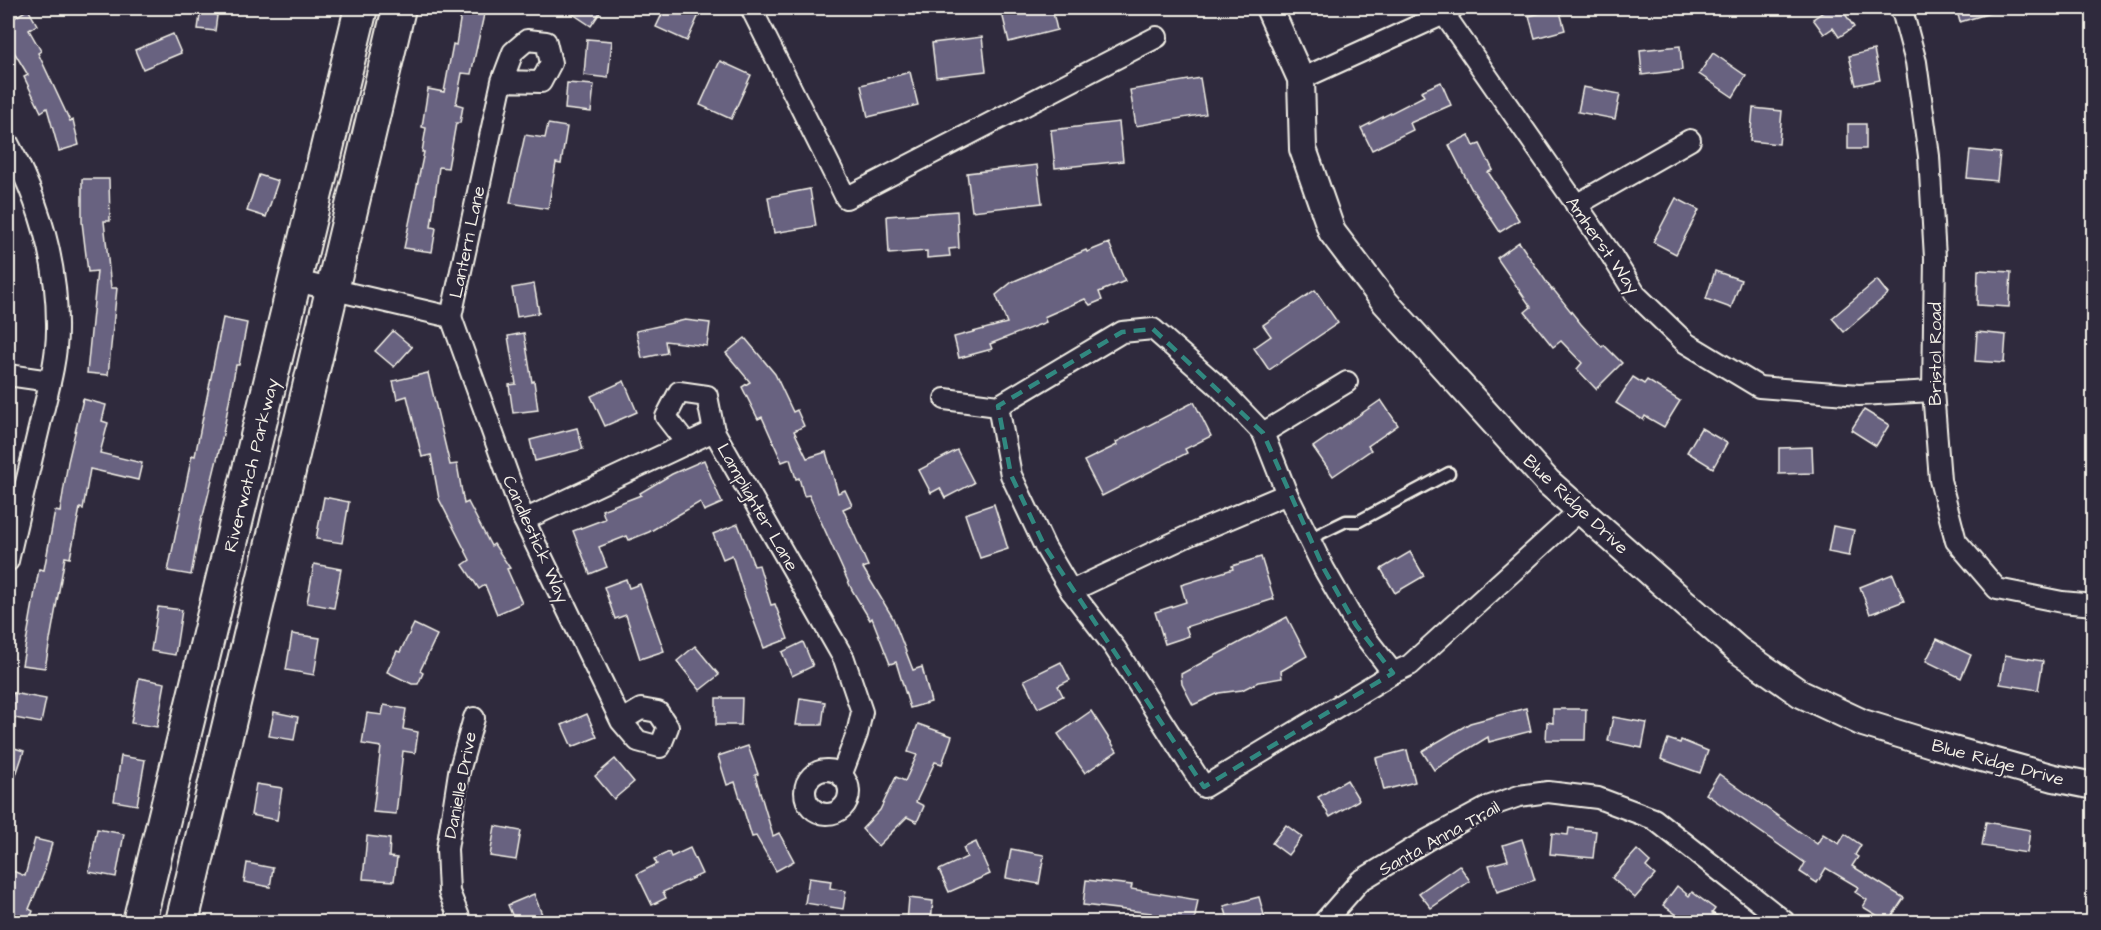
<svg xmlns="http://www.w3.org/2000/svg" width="2101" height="930" viewBox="0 0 2101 930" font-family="'Architects Daughter',sans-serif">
<rect width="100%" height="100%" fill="#2f2a3d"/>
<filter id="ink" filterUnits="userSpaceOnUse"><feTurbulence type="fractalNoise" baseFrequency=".0167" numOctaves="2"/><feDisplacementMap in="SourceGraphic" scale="12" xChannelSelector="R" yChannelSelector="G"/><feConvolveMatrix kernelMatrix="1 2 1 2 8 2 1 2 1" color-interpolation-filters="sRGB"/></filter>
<g filter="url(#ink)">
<g fill="#676280" stroke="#f4f1e8" stroke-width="1.5">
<polygon points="201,8 218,8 215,31 198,29"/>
<polygon points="462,8 485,10 471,74 462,73 456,104 463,106 460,123 456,123 448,168 439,167 431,227 436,228 432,252 404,248 424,152 422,152 426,128 422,127 428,89 444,92 453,44 456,45"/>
<polygon points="564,8 603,8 591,26"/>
<polygon points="665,8 702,8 687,41 656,27"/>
<polygon points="1008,8 1052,8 1057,30 1009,42 1001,9"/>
<polygon points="1559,8 1565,30 1535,38 1529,16"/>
<polygon points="1829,8 1841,8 1854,27 1839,37 1833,28 1824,34 1813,19"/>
<polygon points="1956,8 1996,8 1997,11 1960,22"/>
<polygon points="28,9 37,25 29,30 41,51 38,53 70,121 73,120 79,145 59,151 47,108 41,112 24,77 28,75 8,42 8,22"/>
<polygon points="173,34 181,53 143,69 135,50"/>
<polygon points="982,37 986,71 936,77 932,43"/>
<polygon points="587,39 612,41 608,78 584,75"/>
<polygon points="1680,46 1682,70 1642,75 1640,50"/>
<polygon points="1874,50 1880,80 1856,85 1849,56"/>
<polygon points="1713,53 1746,76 1733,97 1699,74"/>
<polygon points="720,61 751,75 731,119 700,105"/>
<polygon points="910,72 918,105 868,117 861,85"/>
<polygon points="1200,78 1206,114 1136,126 1130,90"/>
<polygon points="1441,82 1451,105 1410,123 1413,130 1372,150 1361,128 1424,96 1421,91"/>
<polygon points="567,83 594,85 591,112 565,109"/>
<polygon points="1583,87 1620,94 1615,119 1578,112"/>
<polygon points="1753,108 1782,111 1779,144 1750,141"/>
<polygon points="1119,122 1123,161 1055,168 1051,130"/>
<polygon points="548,124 567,127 561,164 556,163 548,209 510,203 525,135 545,138"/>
<rect x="1848" y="124" width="18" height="25"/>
<polygon points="1469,135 1474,146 1480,144 1493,170 1488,172 1519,220 1500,232 1471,188 1449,145"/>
<polygon points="1970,150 2000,153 1997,181 1967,178"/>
<polygon points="1037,165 1042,203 972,211 967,173"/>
<polygon points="259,175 278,181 266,217 247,211"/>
<polygon points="82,179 109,179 110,221 104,221 111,288 117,288 108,375 87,373 97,271 88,272 82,222"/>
<polygon points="810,189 816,226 774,233 768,197"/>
<polygon points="1676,198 1699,210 1676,254 1653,242"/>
<polygon points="957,211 959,248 949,249 950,256 927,258 927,251 889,254 887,216"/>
<polygon points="1519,242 1552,290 1553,289 1581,324 1602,347 1604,345 1622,363 1596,389 1577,369 1582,363 1561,341 1553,347 1525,312 1531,307 1497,258"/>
<polygon points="1109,243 1125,281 1099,292 1102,300 1090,305 1085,299 1044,317 1046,322 990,344 992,349 959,358 954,337 1007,323 996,295 1012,282 1086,250 1087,252"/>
<polygon points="1978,270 2011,272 2009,307 1977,305"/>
<polygon points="1715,271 1741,280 1731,308 1706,299"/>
<polygon points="1877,280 1888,294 1844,332 1832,318"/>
<polygon points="534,284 539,313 517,317 512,288"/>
<polygon points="1315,290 1338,323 1269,370 1254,348 1271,336 1263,325"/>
<polygon points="223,318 247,323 239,365 236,365 222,439 203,516 202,516 191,575 168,571 192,455 195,456"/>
<polygon points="685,320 710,323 707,346 665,341 667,353 642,358 636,331"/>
<polygon points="393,331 412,347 394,367 375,351"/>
<polygon points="1977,332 2006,335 2004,363 1975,361"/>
<polygon points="524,333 532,382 534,381 538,410 513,413 509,385 516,384 508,336"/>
<polygon points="745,338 775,374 793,412 797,410 804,426 794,431 807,458 826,452 838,493 845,490 852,505 843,509 868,566 863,568 893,618 913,670 922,667 931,702 910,708 896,662 890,664 872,618 870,620 852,590 809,495 804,496 799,478 796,479 790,459 782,462 762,417 758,419 742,387 750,382 726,353"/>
<polygon points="428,373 450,465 457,464 464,504 468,502 491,546 494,544 510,568 507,569 522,603 497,614 485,585 479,589 463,565 470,560 439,499 431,455 422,457 407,396 397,399 393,381"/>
<polygon points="1633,377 1644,384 1647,380 1680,401 1664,427 1645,416 1643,420 1616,403"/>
<polygon points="624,381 637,412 605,426 591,396"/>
<polygon points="83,399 106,405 102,421 108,423 100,453 142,463 138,480 90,469 83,509 80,508 70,558 65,557 45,668 22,665 39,569 44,570 55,511 60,512 68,462"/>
<polygon points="1381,400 1398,425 1368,446 1371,450 1333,476 1313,447"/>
<polygon points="1194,402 1211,436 1185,449 1187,453 1102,496 1084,461 1117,445 1116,442"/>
<polygon points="1864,410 1889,425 1876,446 1851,430"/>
<polygon points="577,428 583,449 535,461 530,440"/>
<polygon points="1701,428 1727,443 1713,468 1687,452"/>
<polygon points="1812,447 1813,473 1779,474 1779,448"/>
<polygon points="957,450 974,483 945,498 940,488 931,493 919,470"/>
<polygon points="704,460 722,503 704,511 700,502 649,532 629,540 627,536 599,547 607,567 590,574 573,531 605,519 602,510 641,495 640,493 672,474"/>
<polygon points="324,497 349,502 342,543 316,539"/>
<polygon points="994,504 1008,549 980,558 965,514"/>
<polygon points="738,524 754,566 759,565 771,605 775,604 788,639 764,648 745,597 732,555 723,559 713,534"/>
<polygon points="1833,526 1854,530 1849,556 1828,552"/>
<polygon points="1410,552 1424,576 1395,593 1381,569"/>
<polygon points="1261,557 1274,599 1186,627 1189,636 1165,644 1155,612 1186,602 1181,585 1233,569 1232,566"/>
<polygon points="314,564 341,569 334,608 307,603"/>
<polygon points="1893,574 1904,601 1870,614 1860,587"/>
<polygon points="626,579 629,588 640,584 664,651 640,659 626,615 615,619 604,587"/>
<polygon points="158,607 182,610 175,655 151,651"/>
<polygon points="1287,617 1307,656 1281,671 1282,678 1258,682 1242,690 1219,693 1193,705 1182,684 1181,674"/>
<polygon points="414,624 437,635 420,671 423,673 418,684 412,684 387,672 397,651 400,652"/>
<polygon points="292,634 320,638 314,675 286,670"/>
<polygon points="1937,639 1971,655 1961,678 1926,661"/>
<polygon points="803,642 813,666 792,676 782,652"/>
<polygon points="695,646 719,675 700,690 677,661"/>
<polygon points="2005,655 2043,661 2038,690 2000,684"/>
<polygon points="1061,662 1070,680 1058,686 1063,696 1038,708 1024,680"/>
<polygon points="139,678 165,683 157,727 131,723"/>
<polygon points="13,693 46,699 41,723 9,717"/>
<polygon points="716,698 742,698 741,725 716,725"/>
<polygon points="800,698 825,702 822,725 796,725"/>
<polygon points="384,705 406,709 403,729 418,732 415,753 403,751 396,814 373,812 381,747 362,744 367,713 382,715"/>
<polygon points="1526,708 1531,731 1489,742 1488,737 1434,770 1422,751 1470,723"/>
<polygon points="1553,709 1586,709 1585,740 1546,740 1547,722 1553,723"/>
<polygon points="1091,711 1117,751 1085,773 1058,734"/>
<polygon points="274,712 298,717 294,740 269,736"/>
<polygon points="587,714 597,737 572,747 562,725"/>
<polygon points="1613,717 1647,723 1642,748 1608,741"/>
<polygon points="918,724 952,736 942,764 935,762 916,802 924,806 917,822 907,817 878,846 862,829 880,810 896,777 905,781 917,755 908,752"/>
<polygon points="1668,739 1680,743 1681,740 1708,751 1700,773 1661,759"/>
<polygon points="8,746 24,751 10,793 8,793"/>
<polygon points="748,746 758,774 755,775 773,836 779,833 794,861 776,871 756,836 752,837 735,782 727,785 718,756"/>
<polygon points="1407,750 1415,782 1384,790 1376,758"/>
<polygon points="121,756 145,760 137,805 114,801"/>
<polygon points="615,759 634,782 614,799 595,776"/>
<polygon points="1719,774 1817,844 1823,834 1839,844 1845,834 1861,845 1855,855 1858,857 1852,866 1904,898 1888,922 1863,907 1867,900 1855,892 1858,887 1826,868 1817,883 1800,872 1805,863 1706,794"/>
<polygon points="1347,780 1359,800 1330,817 1318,797"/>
<polygon points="256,784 282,788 277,820 251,815"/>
<polygon points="1986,822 2030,830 2027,853 1982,846"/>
<polygon points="1286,825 1302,837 1288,855 1272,843"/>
<polygon points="495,826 521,831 516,860 490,856"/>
<polygon points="1569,828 1596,831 1593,858 1550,854 1552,833 1568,835"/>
<polygon points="97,829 124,834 116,877 89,872"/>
<polygon points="367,836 390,839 389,857 397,858 394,881 363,879"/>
<polygon points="35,839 52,843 44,873 29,909 33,911 29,922 8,922 8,905 11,896 8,894 8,869 25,876"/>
<polygon points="1522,839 1535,880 1497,892 1489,865 1508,860 1503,845"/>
<polygon points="976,842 990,874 949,892 939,870 967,857 963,848"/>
<polygon points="690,848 702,874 663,892 666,898 652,905 637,874 657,864 654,859 669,852 671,857"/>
<polygon points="1011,849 1044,855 1039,884 1006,878"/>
<polygon points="1637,850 1650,862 1646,867 1655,875 1635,898 1612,878"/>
<polygon points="247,863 273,868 270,887 244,882"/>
<polygon points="1459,865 1470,881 1431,908 1419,893"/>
<polygon points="809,878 831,881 830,888 846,891 843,909 805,903"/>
<polygon points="1086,880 1132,885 1131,889 1198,900 1194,922 1151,917 1151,913 1083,905"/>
<polygon points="1677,886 1689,896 1692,892 1715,909 1712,913 1727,922 1687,922 1663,905"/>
<polygon points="534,894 545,922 515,922 508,905"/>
<polygon points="1259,897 1266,922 1229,922 1224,906"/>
<polygon points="909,898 933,901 931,922 907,922"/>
</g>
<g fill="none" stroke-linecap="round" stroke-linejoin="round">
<defs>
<polyline id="service" points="1309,539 1346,521 1359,521 1449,473"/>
<g id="minor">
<polyline points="751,8 846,198 1157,37"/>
<polyline points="1899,8 1903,14 1916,62 1929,156 1935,258 1933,391 1940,480 1956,541 1997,589 2062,602 2094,605"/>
<polyline points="1444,14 1610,253 1636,295 1686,343 1759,387 1859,395 1933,391"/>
<polyline points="1301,79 1444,14 1453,8"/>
<path d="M8,143C39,200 58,264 57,330C57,361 47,394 40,424C29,470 18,516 8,561"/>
<polyline points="1576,205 1690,140"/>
<polyline points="296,281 451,317"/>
<polyline points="451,317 524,520 621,721 638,741 660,747 668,727 658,712 641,709 621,721"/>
<polyline points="451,317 502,81 513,52 527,40 546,42 551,63 541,82 502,81"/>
<polyline points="8,375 50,381"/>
<polyline points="945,399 998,406 1122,332 1153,329 1219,387 1263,433 1287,494 1324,569 1356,625 1393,673"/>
<polyline points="998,406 1011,475 1045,547 1071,591 1115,648 1204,787 1393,673 1410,665 1580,510"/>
<polyline points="1263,433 1347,382"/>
<polyline points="687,444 666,417 679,392 707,396 714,431 844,659 862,712 857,734 841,776"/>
<polyline points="524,520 714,431"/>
<polyline points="1071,591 1190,535 1287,494"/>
<circle cx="827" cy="792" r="22"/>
<polyline points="461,922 449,892 447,849 459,772 474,718"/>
<polyline points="1324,922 1360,881 1427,840 1490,806 1519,796 1548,792 1598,798 1654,819 1785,922"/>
</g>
<polyline id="tertiary" points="1269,8 1301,79 1303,149 1332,232 1385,302 1548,482 1738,650 1801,694 1863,723 1935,745 2054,778 2094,786"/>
<g id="primary">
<polyline points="139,922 361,8"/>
<polyline points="182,922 399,8"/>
</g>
</defs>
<use href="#service" stroke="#f4f1e8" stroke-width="15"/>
<use href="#minor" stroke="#f4f1e8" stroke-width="24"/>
<use href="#tertiary" stroke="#f4f1e8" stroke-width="30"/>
<use href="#primary" stroke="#f4f1e8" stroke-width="36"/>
<use href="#service" stroke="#2f2a3d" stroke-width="10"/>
<use href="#minor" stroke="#2f2a3d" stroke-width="20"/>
<use href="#tertiary" stroke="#2f2a3d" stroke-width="26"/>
<use href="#primary" stroke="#2f2a3d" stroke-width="32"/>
</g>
</g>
<path fill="none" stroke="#318880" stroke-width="4.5" stroke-dasharray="12 8" stroke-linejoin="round" d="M1153,329L1263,433L1324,569L1356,625L1393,673L1204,787L1045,547L1011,475L998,406L1122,332Z"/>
<g text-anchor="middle" stroke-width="4.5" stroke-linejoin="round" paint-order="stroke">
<g font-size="18" fill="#f4f1e8" stroke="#2f2a3d">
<text transform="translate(467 242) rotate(-78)" y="6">Lantern Lane</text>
<text transform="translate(1603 245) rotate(55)" y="6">Amherst Way</text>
<text transform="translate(1935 354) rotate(-90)" y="6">Bristol Road</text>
<text transform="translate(251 465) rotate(-76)" y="6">Riverwatch Parkway</text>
<text transform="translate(1576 504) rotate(43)" y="6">Blue Ridge Drive</text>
<text transform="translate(758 507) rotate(60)" y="6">Lamplighter Lane</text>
<text transform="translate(536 539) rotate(66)" y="6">Candlestick Way</text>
<text transform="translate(1998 762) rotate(15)" y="6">Blue Ridge Drive</text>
<text transform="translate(460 785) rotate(-79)" y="6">Danielle Drive</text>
<text transform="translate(1439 838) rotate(-29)" y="6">Santa Anna Trail</text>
</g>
</g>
<rect width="2101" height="930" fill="none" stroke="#2f2a3d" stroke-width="30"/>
<rect x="15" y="15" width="2071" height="900" fill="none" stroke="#f4f1e8" stroke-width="2" filter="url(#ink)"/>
</svg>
